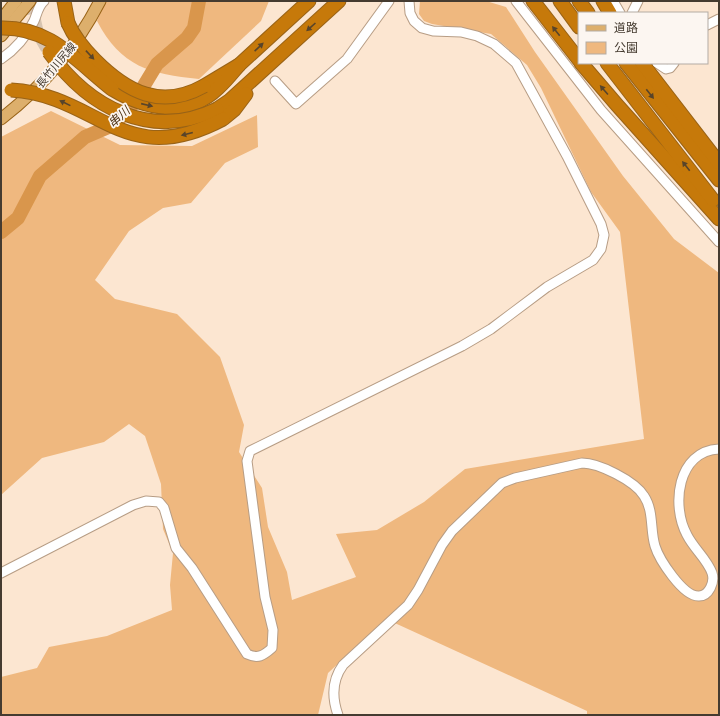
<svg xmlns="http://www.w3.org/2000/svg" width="720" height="716" viewBox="0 0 720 716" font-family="'Crimson Pro','Noto Sans JP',serif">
<rect width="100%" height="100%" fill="#fce6d1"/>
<g fill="#efb87f">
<path d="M105,1H269L261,21L199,79C150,74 121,67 97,21Z"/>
<polygon points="420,1 486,1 506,7 535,52 623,176 674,239 719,273 719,715 587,715 587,711 386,619 328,673 318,715 1,715 1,677 37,668 49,647 107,636 172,610 170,585 173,553 163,529 161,484 145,436 129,424 104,442 42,458 1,495 1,137 51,111 120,145 192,146 257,115 258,147 225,163 191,203 163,208 129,231 95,280 115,299 177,314 220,357 244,425 239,452 262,488 268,527 287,572 292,600 356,577 336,534 377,530 424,502 465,469 644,439 620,232 591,192 541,88 527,65 491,34 432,24 424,21 419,14"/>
</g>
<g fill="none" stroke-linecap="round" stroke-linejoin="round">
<polyline stroke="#d9964c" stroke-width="14" points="1,232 18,218 40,176 85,137 113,125 131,107 157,64 187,38 194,28 199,1"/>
<polyline stroke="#d7c4b1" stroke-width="13" stroke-dasharray="13 6" stroke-linecap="butt" points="30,1 37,31 49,52"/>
<defs>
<g id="minor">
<polyline points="516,1 601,110 719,242"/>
<polyline points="613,1 620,13"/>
<polyline points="632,13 638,1"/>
<polyline points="707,25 719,19"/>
<path d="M1,59C16,49 26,37 34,21C37,14 38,6 44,1"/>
<polyline points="657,63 666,69 670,68 674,63"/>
<polyline points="275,81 296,104 347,59 389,1"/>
<path d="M1,573L133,505L146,501L159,502L164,508L176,548L192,568L247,654C258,659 263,656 272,648L273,630L265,597L247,461L250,451L462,346L491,329L547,287L593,260L601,249L604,235L601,224L567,156L516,63L494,44L477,36L461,32L433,31L422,28L414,21L410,13L409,1"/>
<path d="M338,715C332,698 332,680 343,665L408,605L418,590L442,545L452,531L502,483L515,478L582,463C599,463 635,481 644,496C654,511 650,530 655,546C659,559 683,597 699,596C709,596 715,582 712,573C707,559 694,549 687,535C671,506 677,451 719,449"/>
</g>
<g id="major">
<polyline points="1,20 16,1"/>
<polyline points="1,36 30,1"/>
<path d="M1,119C42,87 76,48 100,1"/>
</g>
<g id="highway">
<polyline points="64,1 68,23"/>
<polyline points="533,1 579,60"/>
<polyline points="560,1 579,27"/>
<polyline points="579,1 588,13"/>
<polyline points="603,1 610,13"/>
<polyline points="581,63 617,105 719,219"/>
<polyline points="607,63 713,200"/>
<polyline points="626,63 719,180"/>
<polyline points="642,63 719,163"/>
<polyline points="204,86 239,65 309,1"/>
<path d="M112,89C145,109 187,118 218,88C226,81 232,73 239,65"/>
<polyline points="217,109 229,101 339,1"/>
<polyline points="223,119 234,110 246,94"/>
</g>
</defs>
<use href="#minor" stroke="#b79d85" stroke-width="11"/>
<use href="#major" stroke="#996317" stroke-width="13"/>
<use href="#highway" stroke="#996317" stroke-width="15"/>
<use href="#minor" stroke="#fff" stroke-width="9"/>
<use href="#major" stroke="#ddaf6c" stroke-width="11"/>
<use href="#highway" stroke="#c6790a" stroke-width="13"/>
<defs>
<g id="highway-bridge">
<path d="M68,23C74,37 84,49 95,60C127,92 161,110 204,86"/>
<path d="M1,28C51,27 76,61 112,89"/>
<path d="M49,52C89,108 151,141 217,109"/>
<path d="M11,90C99,95 123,172 223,119"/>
</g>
</defs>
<use href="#highway-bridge" stroke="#996317" stroke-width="15" stroke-linecap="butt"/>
<use href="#highway-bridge" stroke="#c6790a" stroke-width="13"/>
</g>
<defs><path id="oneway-solid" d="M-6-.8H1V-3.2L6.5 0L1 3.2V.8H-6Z"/></defs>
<g fill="#58442a">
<use href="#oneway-solid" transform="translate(311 27) rotate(138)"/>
<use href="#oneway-solid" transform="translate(556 31) rotate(-128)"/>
<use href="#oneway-solid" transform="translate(259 47) rotate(-43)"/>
<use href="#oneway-solid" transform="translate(90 55) rotate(47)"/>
<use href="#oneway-solid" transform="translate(604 90) rotate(-131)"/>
<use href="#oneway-solid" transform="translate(650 94) rotate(52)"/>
<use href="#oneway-solid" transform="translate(65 103) rotate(-154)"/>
<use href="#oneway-solid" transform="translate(147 105) rotate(13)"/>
<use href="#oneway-solid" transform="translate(187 134) rotate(166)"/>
<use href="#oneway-solid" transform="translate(686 166) rotate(-128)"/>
</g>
<g text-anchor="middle" stroke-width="3.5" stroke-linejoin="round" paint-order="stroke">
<g font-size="11" fill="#453b30" stroke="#fcf6f1">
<text transform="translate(56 65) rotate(-50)" y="4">長竹川尻線</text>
</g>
<g font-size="12" font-style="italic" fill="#4e3213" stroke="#fcf6f1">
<text transform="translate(119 117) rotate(-42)" y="4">串川</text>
</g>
</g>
<rect width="720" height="716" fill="none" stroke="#453b30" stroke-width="4"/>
<rect x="578" y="12" width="130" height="52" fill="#fcf6f1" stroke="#b3aba4"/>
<rect x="586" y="25" width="20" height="6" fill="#ddaf6c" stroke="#b3aba4"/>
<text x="614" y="32" font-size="12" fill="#453b30">道路</text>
<rect x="586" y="42" width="20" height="12" fill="#efb87f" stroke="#b3aba4"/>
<text x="614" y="52" font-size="12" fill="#453b30">公園</text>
</svg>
